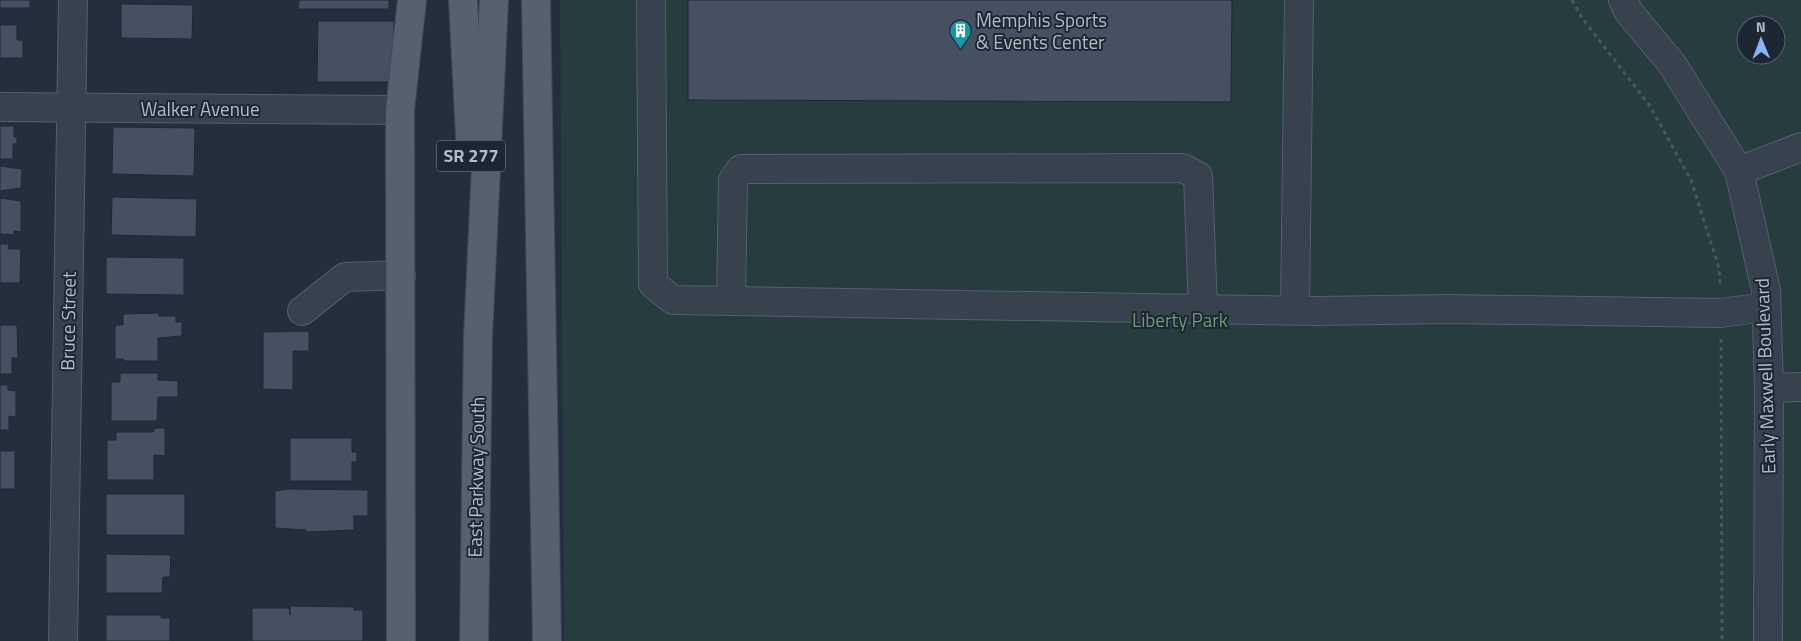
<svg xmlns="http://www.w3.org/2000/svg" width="1801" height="641" viewBox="0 0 1801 641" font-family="'Titillium Web',sans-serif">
<rect width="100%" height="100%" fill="#242f3e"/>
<path fill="#263c3f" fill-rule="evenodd" d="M560,0H1801V641H564ZM1746,25H1776V55H1746Z"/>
<g fill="#455162" stroke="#1f2835">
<rect x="0" y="0" width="30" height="8"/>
<polygon points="299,0 389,0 389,9 298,9"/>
<polygon points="688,0 1232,0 1231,102 688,100"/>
<polygon points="121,4 193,5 192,39 121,38"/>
<polygon points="318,21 394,21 394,82 317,82"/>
<polygon points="0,25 17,25 17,40 23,40 23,58 0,58"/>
<polygon points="0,126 14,126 14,137 17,137 17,144 13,144 13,159 0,159"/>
<polygon points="113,127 195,128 194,176 112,174"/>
<polygon points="0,166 22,169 21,188 0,191"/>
<polygon points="112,197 197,199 196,237 111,235"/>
<polygon points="0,198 21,201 21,232 14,231 14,235 0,234"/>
<polygon points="0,244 9,244 8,249 21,249 20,283 0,283"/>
<polygon points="106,257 184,258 184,295 106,294"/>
<polygon points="159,313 159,316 176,316 176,322 182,322 182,336 158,338 158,361 124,361 123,359 115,359 115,325 123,325 123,314"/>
<polygon points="0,325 17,325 18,358 12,358 12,374 0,374"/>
<polygon points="309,331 309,351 293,351 293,390 263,389 263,332"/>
<polygon points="120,373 158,373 158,380 178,381 178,397 158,397 157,421 111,421 111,382 120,382"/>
<polygon points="0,385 8,385 8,390 16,391 16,417 9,416 9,430 0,430"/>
<polygon points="155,428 165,428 165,456 154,455 154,480 107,480 107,440 116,440 116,432 153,432"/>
<polygon points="290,438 352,438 352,452 357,452 357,462 352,462 352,481 290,481"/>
<rect x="0" y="451" width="15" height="38"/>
<polygon points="288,489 368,490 368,516 354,516 354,530 306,532 306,530 275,528 275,491"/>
<rect x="106" y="494" width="79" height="41"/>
<polygon points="106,554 171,555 170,577 163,577 162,593 106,593"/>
<polygon points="290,606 354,607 354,610 363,610 363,641 252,641 252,608 289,608 290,615"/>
<polygon points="106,615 161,615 161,618 170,618 170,641 106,641"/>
</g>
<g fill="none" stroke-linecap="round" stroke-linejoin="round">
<defs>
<g id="minor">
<polyline points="651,0 653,284 673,300 1318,311 1448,309 1720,313 1766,307"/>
<polyline points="1623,0 1628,11 1672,64 1739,171 1766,290 1769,388 1768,641"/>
<polyline points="0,107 400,110"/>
<polyline points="1739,171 1801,147"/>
<polyline points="731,300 733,180 741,169 1183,168 1198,176 1203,309"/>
<polyline points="1295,310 1299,0"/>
<polyline points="302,311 345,277 401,275"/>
<polyline points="1769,388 1801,387"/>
<polyline points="63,641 73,0"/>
</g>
<g id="major">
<polyline points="463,0 471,154"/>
<polyline points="536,0 547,641"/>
<polyline points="401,641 400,110 412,0"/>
<polyline points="474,641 478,336 494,0"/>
</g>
</defs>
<use href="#minor" stroke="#565f6c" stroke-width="30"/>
<use href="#major" stroke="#414a57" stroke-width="30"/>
<g stroke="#44595c" stroke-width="3" stroke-dasharray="4 4" stroke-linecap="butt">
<polyline points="1572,0 1582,18 1650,106 1691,180 1719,268 1720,285"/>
<polyline points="1721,339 1722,641"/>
</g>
<use href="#minor" stroke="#38414e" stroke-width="28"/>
<use href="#major" stroke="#56606e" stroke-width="28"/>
</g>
<defs>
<symbol id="building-pin" viewBox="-11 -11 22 30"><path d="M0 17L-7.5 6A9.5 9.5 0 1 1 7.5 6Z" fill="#0f9aa8" stroke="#1d2633"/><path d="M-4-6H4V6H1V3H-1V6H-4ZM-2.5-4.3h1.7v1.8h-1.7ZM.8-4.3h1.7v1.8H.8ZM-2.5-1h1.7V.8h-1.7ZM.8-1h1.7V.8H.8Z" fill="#fff"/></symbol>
</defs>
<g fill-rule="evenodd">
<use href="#building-pin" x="948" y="18" width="25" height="34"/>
</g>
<g text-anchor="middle" stroke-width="4" stroke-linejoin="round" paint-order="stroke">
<rect fill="#1d2633" stroke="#878f9c" stroke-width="1" x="437" y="140.5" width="68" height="31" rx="4"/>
<g font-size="18" font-weight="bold" fill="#b4bcc9">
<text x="471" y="162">SR 277</text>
</g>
<g font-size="19" fill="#b4bcc9" stroke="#1d2633" text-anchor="start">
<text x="976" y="27">Memphis Sports<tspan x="976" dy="22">&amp; Events Center</tspan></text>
</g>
<g font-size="19" fill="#b4bcc9" stroke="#1d2633">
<text x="200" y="116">Walker Avenue</text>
<text transform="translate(68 321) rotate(-89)" y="7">Bruce Street</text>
<text transform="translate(1765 376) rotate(-92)" y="7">Early Maxwell Boulevard</text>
<text transform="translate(476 477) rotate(-89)" y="7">East Parkway South</text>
</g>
<g font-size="19" fill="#6b9a76" stroke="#1d2633">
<text x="1180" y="327">Liberty Park</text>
</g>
</g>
<g transform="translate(1761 40) rotate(359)"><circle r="24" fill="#1d2633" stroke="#59626f"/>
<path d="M0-4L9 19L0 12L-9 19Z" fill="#8ab4f8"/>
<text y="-8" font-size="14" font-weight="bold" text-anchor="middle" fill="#b4bcc9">N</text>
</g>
</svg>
